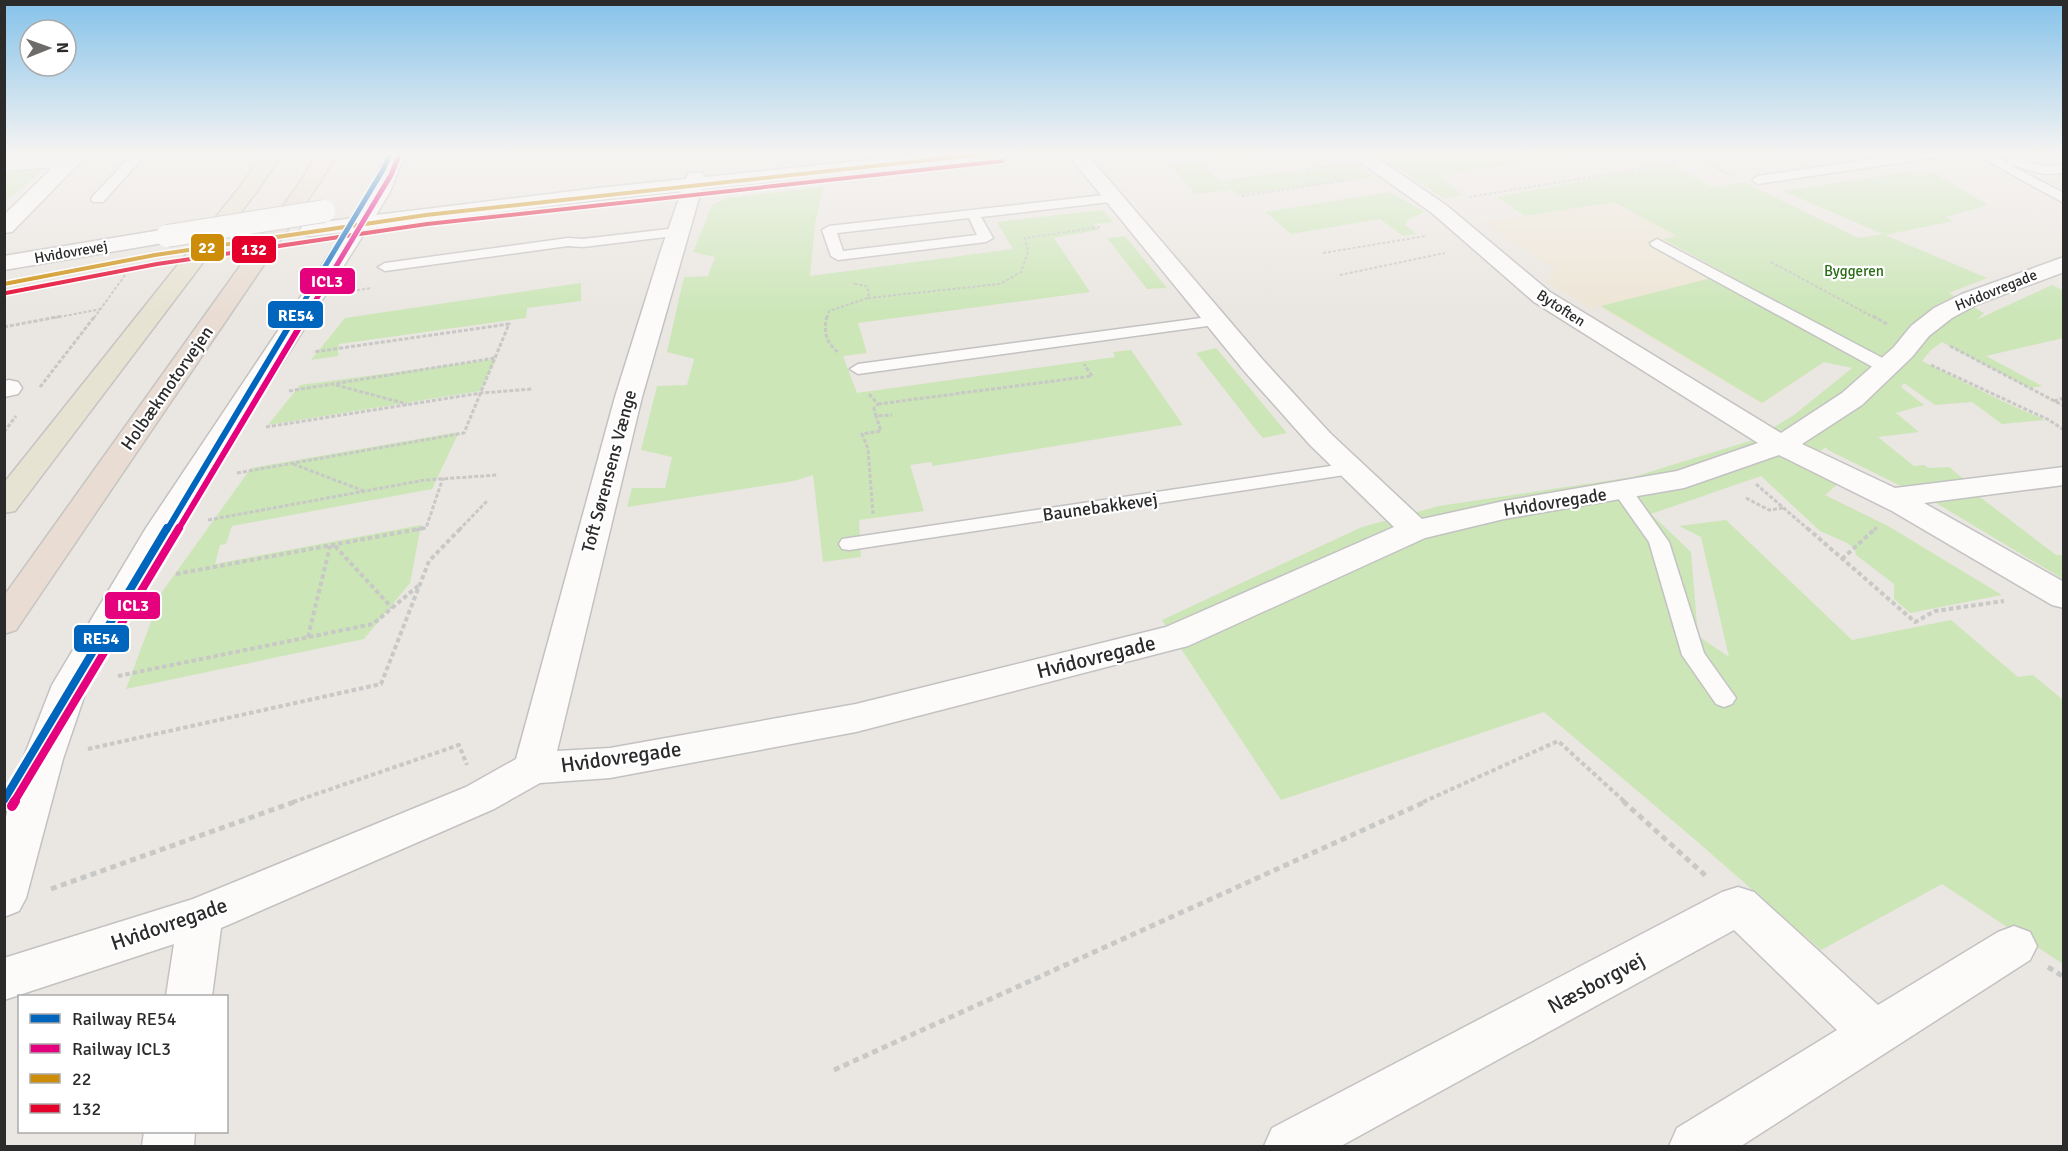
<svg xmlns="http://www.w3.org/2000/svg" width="2068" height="1151" viewBox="0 0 2068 1151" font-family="Signika,sans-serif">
<rect width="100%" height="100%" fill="#eae6e1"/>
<polygon fill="#ede5d5" points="1614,202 1678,236 1665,238 1728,274 1853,367 1824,362 1762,404 1599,307 1591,309 1543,280 1554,278 1549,273 1557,271 1482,222"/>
<g fill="#cce6b8">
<polygon points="1217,152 1277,152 1207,162 1202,158 1220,155"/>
<polygon points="1410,152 1595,152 1439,175 1462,195 1445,199 1381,156"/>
<polygon points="1197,161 1231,190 1195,194 1169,164"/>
<polygon points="1353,163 1374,177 1239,195 1221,180"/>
<polygon points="1671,164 1712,187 1744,182 1858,238 1883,234 1783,191 1907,172 1917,176 1934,173 1988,205 1945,217 1953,221 1885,235 1987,278 1949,293 1984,313 1976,320 2052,285 2063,290 2063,338 1986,356 2042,386 2030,388 1942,342 1931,350 1922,361 2002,401 2045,420 2002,424 1972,402 1935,405 1904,383 1901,387 1924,405 1896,413 1919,432 1878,437 1914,466 1924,465 1928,468 1949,467 1965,480 1905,488 1828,450 1826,447 1805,461 1839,483 1825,495 1888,526 2002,595 1910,613 1894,599 1894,584 1856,555 1855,550 1847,543 1820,531 1761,476 1651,514 1691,552 1698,636 1729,657 1701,537 1679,526 1726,520 1852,640 1951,620 2018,677 2033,675 2063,700 2063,964 1942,884 1821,950 1692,837 1544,712 1281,800 1162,620 1362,527 1439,506 1633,477 1753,440 1794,415 1852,368 1824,362 1762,403 1601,306 1727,274 1663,239 1677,236 1614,202 1525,216 1497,197"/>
<polygon points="45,169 5,202 5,171"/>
<polygon points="823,187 815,224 810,276 1013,249 997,222 1103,210 1113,222 1094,224 1098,230 1054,238 1090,292 858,323 867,353 843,356 857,393 1115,357 1113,352 1131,350 1183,425 933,466 931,462 910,465 924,511 859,520 861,557 823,562 813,475 794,481 627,507 632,488 665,488 672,457 641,450 657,386 687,385 694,359 667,352 684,277 708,276 715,257 693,252 712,205 727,198"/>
<polygon points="1390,192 1425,212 1408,219 1405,225 1416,234 1403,236 1380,219 1291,234 1266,212"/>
<polygon points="1125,236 1167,288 1147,289 1107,238"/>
<polygon points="581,283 581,301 527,308 526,318 339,344 338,356 311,360 345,318"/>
<polygon points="1216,348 1287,433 1263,438 1256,430 1196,353"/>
<polygon points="496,359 480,391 268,425 300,385"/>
<polygon points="459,432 432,489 232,526 226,544 220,545 215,564 421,525 410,583 364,639 126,689 162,592 251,468"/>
<polygon points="1976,494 2056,555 2063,555 2063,579 1931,500"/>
</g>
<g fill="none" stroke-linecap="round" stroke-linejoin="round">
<defs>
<g id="lane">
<polygon points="135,152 148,152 103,202 93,202 91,199 93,196"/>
<polygon points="1920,152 1950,152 1944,156 1758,184 1752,180 1758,176"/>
<polygon points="1971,152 1986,152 2008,163 2008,158 2012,157 2044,166 2064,165 2064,173 2044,174 2008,164 2064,193 2064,203"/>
<path d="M1113,194L1118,195L1120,198L1118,201L981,217L993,238L986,242L838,260L831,256L822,230L829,226ZM969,218L977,235L843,251L837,233Z"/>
<polygon points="677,228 682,229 684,232 682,235 583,247 568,246 385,271 378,267 385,263 568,238 583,239"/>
<polygon points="1657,239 1892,363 1894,367 1886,372 1880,371 1652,246 1650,243"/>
<polygon points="1216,316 1222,318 1224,321 1222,324 858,374 850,369 858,364"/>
<polygon points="1351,463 1358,465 1360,469 1358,473 849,550 842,549 839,544 842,539 849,538"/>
<polygon points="1623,485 1630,487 1669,542 1704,653 1736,698 1732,704 1724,707 1716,704 1682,655 1649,542 1613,491 1616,487"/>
</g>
<g id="street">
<polygon points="69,152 90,152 12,232 4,233 4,215 53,167 4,171 4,159 66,155"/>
<polygon points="1066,152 1085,152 1263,360 1330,433 1422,519 1504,501 1677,471 1758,443 1534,302 1432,213 1346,152 1368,152 1446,205 1550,292 1781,433 1842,393 1894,347 1911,326 1934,308 1962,294 2064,257 2064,272 1978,304 1952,318 1929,336 1912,357 1862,405 1802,444 1895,488 2064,467 2064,485 1924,503 2064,582 2064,608 2052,605 1892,511 1779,455 1684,488 1504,519 1425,538 1188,646 1176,649 856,732 610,778 540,783 494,809 221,928 212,996 166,996 174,944 4,1000 4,958 193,899 466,787 516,759 615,397 661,250 688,173 702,173 705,177 642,397 557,751 610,748 856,704 1166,627 1394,527 1310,445 1245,372"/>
<polygon points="9,380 18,382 22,388 18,394 4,397 4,381"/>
<polygon points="1738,887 1754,892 1878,1005 1998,932 2014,926 2030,932 2037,946 2030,960 1741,1146 1669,1146 1677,1128 1837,1030 1734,930 1341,1146 1264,1146 1272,1128 1722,892"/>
<polygon points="144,1132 195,1132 194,1146 142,1146"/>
</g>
<g id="secondary">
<polygon points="387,152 406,152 390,192 376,215 598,188 947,152 1012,152 1009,156 1002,158 598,200 367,229 178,528 88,685 63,759 26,898 19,911 4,917 4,823 23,759 52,685 146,528 344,232 311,236 303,235 300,230 303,225 353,218 370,192"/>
<polygon points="167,229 175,231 178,236 175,241 4,270 4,256"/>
</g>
<polygon id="primary" points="264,152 284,152 257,191 15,511 4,513 4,483 243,183"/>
<polygon id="highway" points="318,152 338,152 320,182 16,630 4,634 4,596 301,181"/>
</defs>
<use href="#lane" stroke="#c3c2c2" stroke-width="3"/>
<use href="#street" stroke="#c3c2c2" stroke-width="3"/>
<use href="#secondary" stroke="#c3c2c2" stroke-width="3"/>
<use href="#primary" stroke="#c5c4c2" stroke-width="3"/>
<use href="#highway" stroke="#c5c4c2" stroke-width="3"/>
<g stroke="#c8c8c7" stroke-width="2" stroke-dasharray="3 2" stroke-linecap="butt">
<polyline points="1686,152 1733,176"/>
<polyline points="1322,167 1340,181"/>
<polyline points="1310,186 1308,169 1332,166"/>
<polyline points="1242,196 1348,180"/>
<polyline points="1469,197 1677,163 1655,152"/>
<polyline points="1323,253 1426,236"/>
<polyline points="1771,262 1875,318"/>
<polyline points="1340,275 1445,253"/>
<polyline points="352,291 372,288"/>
<polyline points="868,298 1000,284 1021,272 1028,252 1025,238 1101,227"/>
<polyline points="54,318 101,309"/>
<polyline points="94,318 128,271"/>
<polyline points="827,318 829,311 868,298 869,292 866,286 852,283"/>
</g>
<g stroke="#c8c8c7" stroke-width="3" stroke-dasharray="4 2" stroke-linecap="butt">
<path d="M827,316C823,332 826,343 839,353"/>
<polyline points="1873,316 1887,324"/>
<polyline points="4,327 62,316"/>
<polyline points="1950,346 2064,406"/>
<polyline points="1931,365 2049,420 2064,430"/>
<polyline points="336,385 407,404"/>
<polyline points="40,387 95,316"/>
<polyline points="289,391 495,358"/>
<polyline points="869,394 878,404 874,408 876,416 892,415"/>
<polyline points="2054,401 2064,398"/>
<polyline points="878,404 1092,376 1084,364"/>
<polyline points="266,427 481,393 532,389"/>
<polyline points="4,432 16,416"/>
<polyline points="293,464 364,491"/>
<polyline points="237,473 464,433 509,324 313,352"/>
<polyline points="1756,484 1809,530"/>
<polyline points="1746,498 1769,510 1783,508"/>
<polyline points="873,514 868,449 862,434 881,431 876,416"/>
<polyline points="208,520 425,480 497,475"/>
<polyline points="416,530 426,528 443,478"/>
<polyline points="459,530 487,501"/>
<polyline points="1874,530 1877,527"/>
</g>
<g stroke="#c8c8c7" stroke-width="4" stroke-dasharray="4.5 3" stroke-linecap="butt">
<polyline points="1807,528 1915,622 1935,611 2004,601"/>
<polyline points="335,546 392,608"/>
<polyline points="1842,559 1876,528"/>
<polyline points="176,574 424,528"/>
<polyline points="308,637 330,546"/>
<polyline points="118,676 373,624 418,586"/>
<polyline points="88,749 381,684 429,561 461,528"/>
<polyline points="293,802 459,745 467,765"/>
<polyline points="1423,802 1558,741 1625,802"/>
</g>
<g stroke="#c8c8c7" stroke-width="5" stroke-dasharray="6 4.5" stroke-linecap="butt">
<polyline points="1623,801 1707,877"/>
<polyline points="51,889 297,801"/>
<polyline points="2048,967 2064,977"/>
<polyline points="834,1070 1427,801"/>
</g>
<use href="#lane" fill="#fcfbfa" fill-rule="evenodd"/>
<use href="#street" fill="#fcfbfa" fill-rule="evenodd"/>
<use href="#secondary" fill="#fcfbfa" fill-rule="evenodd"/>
<use href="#primary" fill="#e7e3d3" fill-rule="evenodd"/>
<use href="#highway" fill="#e9ddd3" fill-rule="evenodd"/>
<defs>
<polyline id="secondary-bridge" points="167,236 324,211"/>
</defs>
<use href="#secondary-bridge" stroke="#c3c2c2" stroke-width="24" stroke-linecap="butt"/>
<use href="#secondary-bridge" stroke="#fcfbfa" stroke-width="22"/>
<defs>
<polyline id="bus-1" points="4,284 155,255 426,215 1002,152"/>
<polyline id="bus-2" points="6,293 157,264 427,224 1003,161"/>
</defs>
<use href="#bus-1" stroke="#fff" stroke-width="7"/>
<use href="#bus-2" stroke="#fff" stroke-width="7"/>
<use href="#bus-1" stroke="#ce8d09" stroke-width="4"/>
<use href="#bus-2" stroke="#e4002b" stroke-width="4"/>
<defs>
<polyline id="rail-1-far2" points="294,318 383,170 391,152"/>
<polyline id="rail-1-far1" points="167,530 295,316"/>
<polyline id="rail-1" points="4,800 167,528"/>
<polyline id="rail-2-far3" points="305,318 391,175 399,156"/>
<polyline id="rail-2-far2" points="178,530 306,316"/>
<polyline id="rail-2-far1" points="14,802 179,528"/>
<polyline id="rail-2" points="12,806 15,801"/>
</defs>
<use href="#rail-1-far2" stroke="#fff" stroke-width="8"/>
<use href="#rail-1-far1" stroke="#fff" stroke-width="10"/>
<use href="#rail-1" stroke="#fff" stroke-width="13"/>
<use href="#rail-2-far3" stroke="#fff" stroke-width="8"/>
<use href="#rail-2-far2" stroke="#fff" stroke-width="10"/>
<use href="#rail-2-far1" stroke="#fff" stroke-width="13"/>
<use href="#rail-2" stroke="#fff" stroke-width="15"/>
<use href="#rail-1-far2" stroke="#0065bd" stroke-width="5"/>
<use href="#rail-1-far1" stroke="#0065bd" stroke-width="6"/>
<use href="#rail-1" stroke="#0065bd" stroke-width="8"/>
<use href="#rail-2-far3" stroke="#e5007d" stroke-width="5"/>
<use href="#rail-2-far2" stroke="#e5007d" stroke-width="6"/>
<use href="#rail-2-far1" stroke="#e5007d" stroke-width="8"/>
<use href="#rail-2" stroke="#e5007d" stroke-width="10"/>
</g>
<linearGradient id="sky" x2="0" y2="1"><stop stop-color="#85c2ea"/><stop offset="0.49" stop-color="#f6f4f2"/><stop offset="1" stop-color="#f6f4f2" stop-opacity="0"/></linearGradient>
<rect width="2068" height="313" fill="url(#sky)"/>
<g text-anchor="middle" stroke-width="4.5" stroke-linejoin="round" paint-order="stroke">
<g font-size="15" fill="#2b2b2b" stroke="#fff">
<text transform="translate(71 252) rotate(-10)" y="5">Hvidovrevej</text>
<text transform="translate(1996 290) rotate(-22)" y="5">Hvidovregade</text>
<text transform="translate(1561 308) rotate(33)" y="5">Bytoften</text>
</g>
<g font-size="15" fill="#296c17" stroke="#fff">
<text x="1854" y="276">Byggeren</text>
</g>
<g font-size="18" fill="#2b2b2b" stroke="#fff">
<text transform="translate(167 388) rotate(-55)" y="6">Holbækmotorvejen</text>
<text transform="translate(609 471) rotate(-75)" y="6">Toft Sørensens Vænge</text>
<text transform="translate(1555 502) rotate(-9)" y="6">Hvidovregade</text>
<text transform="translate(1100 507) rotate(-8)" y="6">Baunebakkevej</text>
</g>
<g font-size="21" fill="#2b2b2b" stroke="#fff">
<text transform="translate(1096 657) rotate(-14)" y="7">Hvidovregade</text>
<text transform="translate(621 757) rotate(-8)" y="7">Hvidovregade</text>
<text transform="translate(169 924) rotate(-19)" y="7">Hvidovregade</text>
<text transform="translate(1596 983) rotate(-28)" y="7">Næsborgvej</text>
</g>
</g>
<g stroke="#fff" stroke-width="2">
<rect x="190" y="233" width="35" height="29" rx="6" fill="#ce8d09"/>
<rect x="231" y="235" width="46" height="29" rx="6" fill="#e4002b"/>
<rect x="299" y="267" width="57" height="28" rx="6" fill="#e5007d"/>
<rect x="267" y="300" width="57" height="29" rx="6" fill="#0065bd"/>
<rect x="104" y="591" width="57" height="29" rx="6" fill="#e5007d"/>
<rect x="73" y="624" width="57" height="29" rx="6" fill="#0065bd"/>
</g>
<g font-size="16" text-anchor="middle" font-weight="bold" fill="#fff">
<text x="207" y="253">22</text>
<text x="254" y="255">132</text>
<text x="327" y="287">ICL3</text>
<text x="296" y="321">RE54</text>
<text x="133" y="611">ICL3</text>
<text x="101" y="644">RE54</text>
</g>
<rect width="2068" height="1151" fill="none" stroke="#2b2b2b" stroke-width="12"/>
<rect x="18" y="995" width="210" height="138" fill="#ffffff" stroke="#aaaaaa" stroke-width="1.5"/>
<rect x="30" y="1014" width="30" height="9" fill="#0065bd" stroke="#aaaaaa" stroke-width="1.5"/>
<text x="72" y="1025" font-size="18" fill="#2b2b2b">Railway RE54</text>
<rect x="30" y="1044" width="30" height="9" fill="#e5007d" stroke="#aaaaaa" stroke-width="1.5"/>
<text x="72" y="1055" font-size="18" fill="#2b2b2b">Railway ICL3</text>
<rect x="30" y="1074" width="30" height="9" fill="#ce8d09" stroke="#aaaaaa" stroke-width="1.5"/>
<text x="72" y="1085" font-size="18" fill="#2b2b2b">22</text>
<rect x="30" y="1104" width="30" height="9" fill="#e4002b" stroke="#aaaaaa" stroke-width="1.5"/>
<text x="72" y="1115" font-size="18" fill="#2b2b2b">132</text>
<g transform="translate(48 48) rotate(89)"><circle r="28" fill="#ffffff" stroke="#aaaaaa" stroke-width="1.5"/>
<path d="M0-4.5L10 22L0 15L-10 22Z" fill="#6e6c6b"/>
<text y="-9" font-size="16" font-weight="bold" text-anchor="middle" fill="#2b2b2b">N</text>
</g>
</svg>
